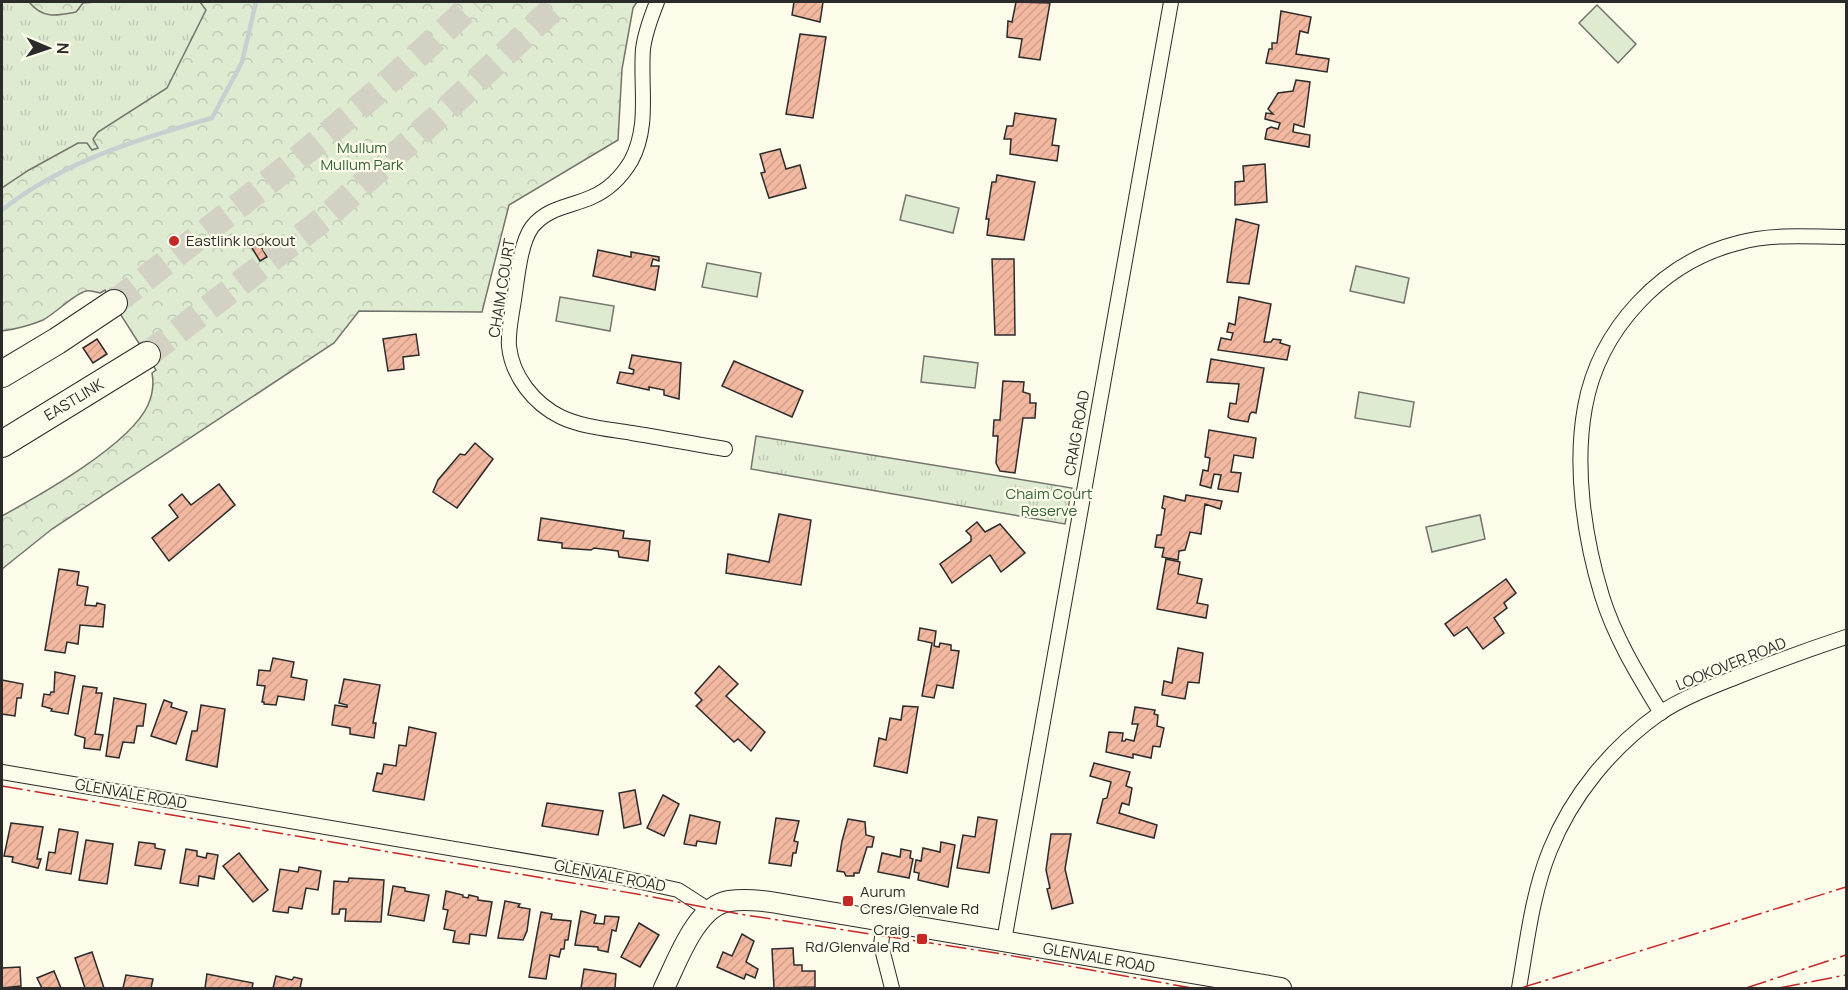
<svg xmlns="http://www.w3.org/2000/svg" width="1848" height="990" viewBox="0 0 1848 990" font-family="Manrope,sans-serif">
<defs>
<pattern id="grass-tufts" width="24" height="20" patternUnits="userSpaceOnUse" patternTransform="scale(1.5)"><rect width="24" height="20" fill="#deebd1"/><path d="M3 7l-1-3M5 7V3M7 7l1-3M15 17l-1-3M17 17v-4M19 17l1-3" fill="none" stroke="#bfcab4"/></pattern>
<pattern id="forest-crowns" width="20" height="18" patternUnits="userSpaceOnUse" patternTransform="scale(1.5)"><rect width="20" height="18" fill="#deebd1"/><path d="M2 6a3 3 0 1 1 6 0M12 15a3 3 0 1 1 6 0" fill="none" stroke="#bfcab4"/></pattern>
<pattern id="building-hatch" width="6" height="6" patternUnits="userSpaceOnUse" patternTransform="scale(1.5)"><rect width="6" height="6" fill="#f2b8a0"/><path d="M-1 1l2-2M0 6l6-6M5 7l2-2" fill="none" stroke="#d09e8a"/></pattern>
</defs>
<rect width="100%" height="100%" fill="#fdfbea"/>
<g fill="url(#grass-tufts)" stroke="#74746e" stroke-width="1.5">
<polygon points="2,2 249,2 124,136 79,157 2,202"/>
<polygon points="756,436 1072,488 1065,524 751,469"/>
</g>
<g fill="url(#forest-crowns)" stroke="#74746e" stroke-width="1.5">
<path d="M29,2H95L83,3L76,12C56,16 43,19 29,2Z"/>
<path d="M200,2H637L633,8L622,69L618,140L509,205L482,312L359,311L334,343L52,529L2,569V516C40,495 130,445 148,405C153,394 154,384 152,373L156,370L105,290L100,293C96,292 90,290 86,291C74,294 56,313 43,320C29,326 16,329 2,331V188L29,170L78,143H87L92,150L98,148L93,139L98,132L167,88L206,10Z"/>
</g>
<g fill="#deebd1" stroke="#74746e" stroke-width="1.5">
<polygon points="1597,5 1636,44 1618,63 1579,23"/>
<polygon points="906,195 959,208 953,233 900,220"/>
<polygon points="707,263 761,273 757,297 702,287"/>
<polygon points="1356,266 1409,278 1404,303 1350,291"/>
<polygon points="560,297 614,306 610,331 556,321"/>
<polygon points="924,356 978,363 975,388 921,382"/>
<polygon points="1359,392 1414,402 1410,427 1355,418"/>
<polygon points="1480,515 1485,539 1432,552 1426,527"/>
</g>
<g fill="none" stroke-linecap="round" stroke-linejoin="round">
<path stroke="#c7d0d0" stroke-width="4.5" d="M2,210C62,162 138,139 212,118L242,62L256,2"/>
</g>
<g fill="url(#building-hatch)" stroke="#2b2b2b" stroke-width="1.5">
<polygon points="794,2 823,2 820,22 792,15"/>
<polygon points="1016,2 1050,3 1040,60 1019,57 1022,39 1007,37 1008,21 1012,22"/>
<polygon points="1281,11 1311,17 1308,33 1300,31 1296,54 1329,59 1327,72 1266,63 1269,49 1272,49 1272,43 1277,43"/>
<polygon points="800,34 826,37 813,118 786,114"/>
<polygon points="1296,80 1310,82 1304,127 1294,124 1293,132 1310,135 1309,147 1265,139 1267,129 1271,127 1278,129 1280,123 1265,119 1266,113 1273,114 1268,109 1278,93 1293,91"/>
<polygon points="1015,113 1056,119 1052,145 1059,146 1057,161 1010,154 1011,139 1004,139 1007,126 1013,126"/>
<polygon points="780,149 786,169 800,165 806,188 769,198 761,173 765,172 760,154"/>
<polygon points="1265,164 1267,202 1235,205 1235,182 1244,181 1243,166"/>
<polygon points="997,175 1035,182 1024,240 987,235 989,219 986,219 992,182 996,182"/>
<polygon points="1236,219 1259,225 1249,284 1227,282"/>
<polygon points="259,243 267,257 260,261 252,248"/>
<polygon points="598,250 631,257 631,252 659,257 659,261 653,259 651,266 659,266 655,290 593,276"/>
<polygon points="992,259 1014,259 1015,335 995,335"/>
<polygon points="124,285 132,297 124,302 117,290"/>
<polygon points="1239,297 1271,304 1264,342 1271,342 1273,339 1281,340 1280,343 1290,346 1287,360 1218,350 1221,338 1231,340 1233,333 1227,332 1229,323 1235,325"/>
<polygon points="416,334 419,355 403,357 404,369 388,371 383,339"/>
<polygon points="97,339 107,354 93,363 83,348"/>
<polygon points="632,355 681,363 679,399 664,395 664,390 649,387 649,390 617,383 620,372 633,374 634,370 629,368"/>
<polygon points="1211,359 1264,368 1256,413 1252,412 1250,414 1248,422 1231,419 1228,417 1230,403 1236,404 1239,384 1207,382"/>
<polygon points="734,361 803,391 792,417 722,386"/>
<polygon points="1003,381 1024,382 1023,392 1030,394 1030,403 1036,403 1035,418 1023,418 1015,473 1000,471 996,463 998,436 993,436 994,420 1000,420"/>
<polygon points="1209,430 1256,438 1253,458 1234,455 1231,472 1241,473 1238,492 1218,489 1221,475 1214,474 1211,488 1200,485 1203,470 1208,471 1210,458 1205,457"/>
<polygon points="475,443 493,459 457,508 433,492 438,480 460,454 465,455"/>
<polygon points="219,484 235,505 169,561 152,538 178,517 169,505 182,494 191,505"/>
<polygon points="1186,495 1222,501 1220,509 1205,504 1201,534 1190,532 1185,550 1179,551 1178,560 1162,557 1164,548 1155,547 1157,535 1161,535 1165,509 1162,508 1164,496 1185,501"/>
<polygon points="779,514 811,520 801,585 726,573 728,554 769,562"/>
<polygon points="541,518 624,531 623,538 650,541 648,561 619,557 618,551 594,548 591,550 562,548 562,543 538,540"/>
<polygon points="977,522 985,532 1000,524 1025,553 1001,572 990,555 952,583 940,564 971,541 971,536 966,531"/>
<polygon points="1166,559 1180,562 1178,574 1202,579 1197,603 1208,605 1206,618 1157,609"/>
<polygon points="59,569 79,572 77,585 88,587 85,605 96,606 97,603 105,605 103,627 80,625 78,644 67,642 65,653 45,650"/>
<polygon points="1506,579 1516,593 1504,603 1507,608 1494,618 1504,633 1483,649 1467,627 1454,636 1445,624"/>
<polygon points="920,628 936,631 934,646 939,647 940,643 951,645 951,650 959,651 953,688 937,685 934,698 922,696 932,643 918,640"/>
<polygon points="1178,648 1203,653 1199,683 1188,682 1185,699 1162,695 1164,681 1172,683"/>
<polygon points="273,658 294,662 291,677 307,680 304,700 278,696 276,705 264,704 264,702 262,702 265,686 257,685 259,670 270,671"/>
<polygon points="719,666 738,684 726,696 765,732 751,751 738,739 734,742 696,706 702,700 695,693"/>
<polygon points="55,672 75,676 68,714 51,711 52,709 42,706 44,694 50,695 51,692 54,692"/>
<polygon points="344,679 380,685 373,723 376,723 374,738 350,734 350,728 332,725 335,705 347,707 347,705 339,703"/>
<polygon points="2,680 23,684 21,698 17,698 15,716 2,714"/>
<polygon points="83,686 97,688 96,693 102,693 95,734 103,735 100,750 84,748 85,738 75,735"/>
<polygon points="114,698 146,704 143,726 137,726 134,743 123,742 119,758 106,756"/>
<polygon points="164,700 172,703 171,707 187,712 176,744 151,736"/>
<polygon points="201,705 225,709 217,767 186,760 192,731 197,731"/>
<polygon points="903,706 918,707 907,773 874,766 879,738 886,740 890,718 901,720"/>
<polygon points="1135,707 1155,710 1154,714 1158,715 1157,726 1164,728 1160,747 1153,746 1151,758 1133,754 1133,758 1106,752 1109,732 1123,733 1122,741 1125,741 1126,739 1134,741 1138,724 1132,724"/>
<polygon points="409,727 436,733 424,800 373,791 377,773 382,774 384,764 396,766 399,745 406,746"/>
<polygon points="1094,763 1130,772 1126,786 1132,788 1129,805 1122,803 1119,813 1157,825 1154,838 1097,823 1103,799 1107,798 1111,782 1090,776"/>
<polygon points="635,790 641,824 624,828 619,793"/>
<polygon points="663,795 679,804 664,836 647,828"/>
<polygon points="547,803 603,811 598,835 542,826"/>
<polygon points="690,815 720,822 716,844 697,841 696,846 684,844"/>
<polygon points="978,817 997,820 989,873 957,868 963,835 975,837"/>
<polygon points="776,818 799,821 794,841 798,842 796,853 793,853 791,866 769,863"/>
<polygon points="848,819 865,822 866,835 874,837 872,847 867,847 859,873 854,873 854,876 846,876 844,872 837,871 842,841"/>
<polygon points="11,823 43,827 37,859 41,859 38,868 12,862 13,857 4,856"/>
<polygon points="59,829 78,832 71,874 46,870 49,852 55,853"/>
<polygon points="1051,834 1071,834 1065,869 1073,903 1052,909 1047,889 1050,888 1046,870"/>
<polygon points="86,840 113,844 107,884 79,880"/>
<polygon points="139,842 155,844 155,848 165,850 161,869 135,865"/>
<polygon points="941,842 955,845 948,887 918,880 919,873 914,872 916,860 921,861 923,848 940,852"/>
<polygon points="186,849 197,851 197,856 206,858 207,853 218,855 214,879 199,876 198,886 180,883"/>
<polygon points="901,849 911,851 910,858 913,859 909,878 878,872 882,853 900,857"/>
<polygon points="239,853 268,890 253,902 223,866"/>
<polygon points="299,867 321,871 318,890 306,888 302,909 289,907 288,913 273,911 280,869 298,872"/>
<polygon points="349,878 384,880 381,922 345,921 346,909 340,909 339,914 332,914 334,881 348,882"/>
<polygon points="393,886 405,888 405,891 429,895 424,921 388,915"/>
<polygon points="446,891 463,895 463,897 468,898 469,895 478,897 478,900 492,902 486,936 470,934 469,944 453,942 455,931 444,929 448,910 443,909"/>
<polygon points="505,901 520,904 518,907 530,909 527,931 523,940 498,938"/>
<polygon points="581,911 596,915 594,923 604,924 605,916 619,917 616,931 612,930 608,952 598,950 598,947 575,945"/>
<polygon points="541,912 552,914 551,919 571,921 568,940 565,940 564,949 561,949 559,957 550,955 546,979 529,977"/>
<polygon points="639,923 659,935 640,967 621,957"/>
<polygon points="742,934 754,941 746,962 758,969 755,978 746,974 744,979 717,967 723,952 732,956"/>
<polygon points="793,948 794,965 802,965 802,971 815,971 815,987 774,988 772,949"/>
<polygon points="92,952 104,988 85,988 75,958"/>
<polygon points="20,967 21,986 2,988 2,968"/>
<polygon points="584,969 616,974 615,988 581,988"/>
<polygon points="54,971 61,988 42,988 37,978"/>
<polygon points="207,974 253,983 252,988 205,988"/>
<polygon points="126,975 153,979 151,988 123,988"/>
<polygon points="276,976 292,980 294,977 302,979 300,988 273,988"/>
</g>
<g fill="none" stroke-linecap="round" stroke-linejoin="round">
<g stroke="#d3d1c4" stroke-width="26" stroke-dasharray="26 13" stroke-linecap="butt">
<path d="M114,303C237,207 363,112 474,2"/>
<polyline points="147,355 326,217 450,106 560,2"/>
</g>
<defs>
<g id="street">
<path d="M657,2C651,17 645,33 643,49C640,87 650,126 631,161C622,176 608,190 592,197C570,207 548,207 532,227C519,245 517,284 513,306C511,319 508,333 509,346C512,376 534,404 561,417C582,427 608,429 632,433C663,438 694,444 725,449"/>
<path d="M1661,713C1638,675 1615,638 1602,596C1584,537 1574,467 1585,407C1599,329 1662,262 1738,243C1773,233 1810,237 1846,237"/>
<polyline points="2,772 614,876 678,890 709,910"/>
<polyline points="884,921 881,945 892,988"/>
<polyline points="1004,941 1171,2"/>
<path d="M1519,988C1527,943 1532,894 1550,850C1572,795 1612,747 1660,713C1684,697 1712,687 1739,676C1774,662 1810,649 1846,637"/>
</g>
<path id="secondary" d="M664,988C677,962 696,906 729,901C750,898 773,902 794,906L1281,988"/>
<g id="highway">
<polyline points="2,374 57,341 114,303"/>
<polyline points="2,444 147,355"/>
</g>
</defs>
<use href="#street" stroke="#2b2b2b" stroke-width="16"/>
<use href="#secondary" stroke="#2b2b2b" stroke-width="22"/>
<use href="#highway" stroke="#2b2b2b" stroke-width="28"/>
<use href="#street" stroke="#fdfbea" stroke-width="14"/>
<use href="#secondary" stroke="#fdfbea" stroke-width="20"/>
<use href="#highway" stroke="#fdfbea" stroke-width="26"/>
<g stroke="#c62828" stroke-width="1.5" stroke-dasharray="21 4.5 3 4.5" stroke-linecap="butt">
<polyline points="2,786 637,894 739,914 996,953 1192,988"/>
<polyline points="1521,988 1846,887"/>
<polyline points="1746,988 1846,955"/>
<polyline points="1779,988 1846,975"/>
</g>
</g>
<g fill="#c62828" stroke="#fdfbea" stroke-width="2">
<circle cx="174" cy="241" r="6"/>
<rect x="842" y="895" width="12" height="12" rx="3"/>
<rect x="916" y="933" width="12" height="12" rx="3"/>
</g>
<g text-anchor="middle" stroke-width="4.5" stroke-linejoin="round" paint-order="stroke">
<g font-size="15" fill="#34623c" stroke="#fdfbea">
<text x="362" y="153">Mullum<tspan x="362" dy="17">Mullum Park</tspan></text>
<text x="1049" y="499">Chaim Court<tspan x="1049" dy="17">Reserve</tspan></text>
</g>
<g font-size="15" fill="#2b2b2b" stroke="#fdfbea" text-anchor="start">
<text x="186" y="246">Eastlink lookout</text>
<text x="860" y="897">Aurum<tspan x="860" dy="17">Cres/Glenvale Rd</tspan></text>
<text x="910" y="935" text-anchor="end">Craig<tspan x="910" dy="17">Rd/Glenvale Rd</tspan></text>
</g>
<g font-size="15" fill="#2b2b2b" stroke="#fdfbea">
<text transform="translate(502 288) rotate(-81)" y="5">CHAIM COURT</text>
<text transform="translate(74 400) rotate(-31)" y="5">EASTLINK</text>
<text transform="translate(1077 433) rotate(-80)" y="5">CRAIG ROAD</text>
<text transform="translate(1731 664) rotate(-22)" y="5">LOOKOVER ROAD</text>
<text transform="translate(131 794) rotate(10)" y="5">GLENVALE ROAD</text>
<text transform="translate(610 876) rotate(11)" y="5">GLENVALE ROAD</text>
<text transform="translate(1099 958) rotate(10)" y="5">GLENVALE ROAD</text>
</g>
</g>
<rect width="1848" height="990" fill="none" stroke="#2b2b2b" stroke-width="6"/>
<g transform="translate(48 48) rotate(92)" stroke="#fdfbea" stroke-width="4.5" paint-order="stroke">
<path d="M0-4.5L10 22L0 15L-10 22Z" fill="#2b2b2b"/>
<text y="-9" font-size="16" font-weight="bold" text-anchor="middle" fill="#2b2b2b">N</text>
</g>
</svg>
